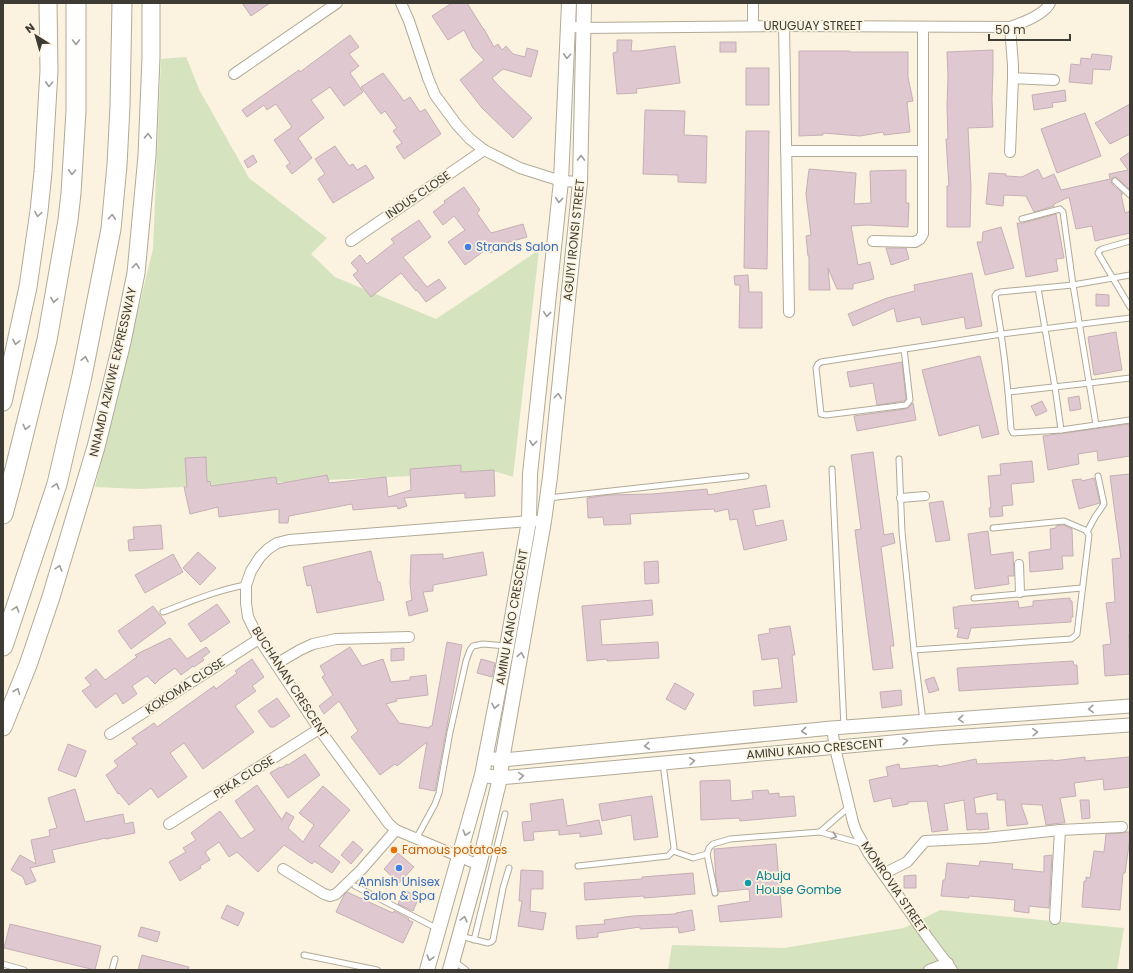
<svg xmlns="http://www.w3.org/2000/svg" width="1133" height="973" viewBox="0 0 1133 973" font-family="Poppins,sans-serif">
<rect width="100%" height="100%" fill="#fbf3df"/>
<g fill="#d5e4bf">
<polygon points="186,57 200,91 249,178 327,238 311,254 335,277 436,319 539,250 513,477 497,472 139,489 95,487 153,249 161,59"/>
<polygon points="940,910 1124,928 1117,970 668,970 672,945 784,948 904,928"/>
</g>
<g fill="#dfc8d0" stroke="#c5afb6">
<polygon points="242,3 270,3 251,16"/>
<polygon points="452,3 467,3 484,30 484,29 494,47 498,44 502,50 506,46 513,54 525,57 527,48 538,51 531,77 503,69 492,78 498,85 532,118 513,138 482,108 460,80 484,60 473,48 464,30 448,40 432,16"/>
<polygon points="350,35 359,47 349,54 359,66 350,73 363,92 344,106 330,87 311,100 324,118 298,138 312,158 292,174 286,166 290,163 274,140 292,127 276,104 267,110 264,105 247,117 242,110 299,70 300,72"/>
<polygon points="617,40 632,40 631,51 640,51 675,46 680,83 636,89 637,93 617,94 613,53 617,52"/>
<rect x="720" y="42" width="16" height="10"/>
<polygon points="993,50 993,70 992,99 993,127 968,128 971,187 970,227 947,227 947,186 949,186 946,139 948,139 947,106 948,76 947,52"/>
<polygon points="799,51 850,51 850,52 908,52 908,77 913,101 907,102 910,132 884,135 883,132 860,136 823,133 823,135 799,136"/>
<polygon points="1092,54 1112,56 1110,70 1093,69 1092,84 1069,82 1071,64 1080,65 1081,58 1091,59"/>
<rect x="746" y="68" width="23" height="37"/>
<polygon points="383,73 404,101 410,97 420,112 425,109 441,134 404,159 396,147 402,143 393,131 397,128 385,111 381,114 361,87"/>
<polygon points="1065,90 1066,101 1052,103 1053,107 1034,110 1032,95"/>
<polygon points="1130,104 1130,134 1110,144 1095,123"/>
<polygon points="645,110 685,111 684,135 707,136 706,183 678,182 678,175 643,174"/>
<polygon points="1085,113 1101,156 1057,173 1041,129"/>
<polygon points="746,131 769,131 767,269 744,268"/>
<polygon points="335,146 349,166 353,164 357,170 366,165 374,178 333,203 318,179 325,174 315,159"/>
<polygon points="1130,152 1130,190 1116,177 1112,178 1111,180 1112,184 1123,194 1121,194 1125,213 1130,211 1130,233 1095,241 1092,226 1076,229 1069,197 1054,204 1054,206 1034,212 1026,196 1004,195 1003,206 986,204 989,173 1006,174 1006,176 1022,177 1038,169 1043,179 1054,174 1061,190 1110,179 1109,174 1128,170 1120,159"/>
<polygon points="253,155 257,162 248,168 244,161"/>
<polygon points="809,169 856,173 854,204 871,203 870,171 906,170 906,203 909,203 908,227 867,225 851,226 858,265 870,262 874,279 853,284 853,289 837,289 828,268 830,290 809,290 809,256 808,256 806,236 811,235 806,194"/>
<polygon points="464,187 480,210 477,213 491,233 523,224 527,237 506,243 491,253 488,248 465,265 448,242 465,230 454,216 443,225 433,212 445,203 444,201"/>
<polygon points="1056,214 1064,258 1056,259 1058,271 1026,277 1017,223 1023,223"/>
<polygon points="419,220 431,237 403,257 427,287 439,279 446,288 426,302 417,290 416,291 401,273 371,297 353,275 358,271 351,263 360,255 367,264 394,243 391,239"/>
<polygon points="1001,227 1014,268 985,275 977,242 982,242 983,232"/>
<polygon points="886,248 906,248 909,259 891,265"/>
<polygon points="972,273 982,326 966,329 964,317 922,325 920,317 897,322 894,308 853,326 848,314 887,298 915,291 914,285"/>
<polygon points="748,275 749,292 762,292 762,328 739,328 740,285 735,285 734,276"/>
<polygon points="1096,294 1109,295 1109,306 1096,306"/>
<polygon points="1116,332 1122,370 1094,375 1088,337"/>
<polygon points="980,356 999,434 982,438 979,425 939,436 922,370"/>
<polygon points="902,362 906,399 904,401 877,405 873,383 850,387 847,372"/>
<polygon points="1079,396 1081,409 1070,411 1068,398"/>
<polygon points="1042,401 1047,411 1036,416 1031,406"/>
<polygon points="913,403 916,420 857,431 854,416 906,409"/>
<polygon points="1130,424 1130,456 1098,461 1097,451 1078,454 1079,464 1048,470 1043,436"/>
<polygon points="873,452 884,535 893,533 895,543 881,547 894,646 890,646 893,668 873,670 855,530 861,529 851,455"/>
<polygon points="206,457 207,482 210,481 211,486 276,477 277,484 327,475 329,483 386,477 388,497 411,490 410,469 461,465 461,472 494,470 495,496 465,498 465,493 404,498 407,506 398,509 397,506 353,510 352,504 289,516 288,523 279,523 279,509 219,517 218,507 190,514 184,487 187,487 185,458"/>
<polygon points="1032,461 1034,482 1011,484 1013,505 1002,506 1003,516 990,517 989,508 991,508 988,476 1001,475 1000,464"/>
<polygon points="1130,474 1130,634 1129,634 1130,674 1105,676 1103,645 1111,644 1106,603 1115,602 1112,559 1121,558 1110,476"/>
<polygon points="1094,478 1100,503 1079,509 1072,480 1081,479 1082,481"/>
<polygon points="766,485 770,507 753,510 756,526 783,520 787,540 744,550 737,519 730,520 728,509 715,512 714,509 630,514 631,524 604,525 603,517 588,518 587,498 608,495 652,494 707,489 708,495"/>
<polygon points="943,501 950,540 936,542 929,503"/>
<polygon points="161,525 163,549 129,551 128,540 134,539 133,527"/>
<polygon points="1064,525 1072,529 1073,556 1062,556 1063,569 1030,572 1029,552 1051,549 1050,529 1056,528 1056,526"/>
<polygon points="988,531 991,555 1013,552 1014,576 1008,576 1009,584 975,589 968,534"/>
<polygon points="371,551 378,582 380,582 384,600 317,613 311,585 307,586 303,567"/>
<polygon points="198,552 216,568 200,585 183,568"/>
<polygon points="483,552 487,575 433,585 433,591 423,592 428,611 409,616 406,602 412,600 410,584 411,555 443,554 443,559"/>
<polygon points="173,554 183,572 145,593 135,575"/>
<polygon points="658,561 659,583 645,584 644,562"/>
<polygon points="1070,598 1070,601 1072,601 1073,617 1071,617 1071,622 971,628 968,639 957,637 959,628 955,629 953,607 958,607 958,606 1018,601 1019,608 1033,606 1033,601"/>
<polygon points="652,600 653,615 600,620 602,645 658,642 659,658 607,661 607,659 587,661 582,606"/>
<polygon points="217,604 230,622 201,642 188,624"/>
<polygon points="153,606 166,623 131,649 118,631"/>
<polygon points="790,626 795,655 792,655 797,702 754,706 753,691 782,688 778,658 762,660 758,635 770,633 769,629"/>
<polygon points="170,638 187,659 206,647 210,652 202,658 204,660 194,667 193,666 181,675 175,668 160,679 155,684 147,676 132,686 137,694 123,704 116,693 96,708 82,691 91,685 85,678 96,669 105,680 137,657 135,655"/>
<polygon points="447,642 462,645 435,791 419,788 427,742 397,766 395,764 380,775 351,737 358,731 339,701 324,714 319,706 333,695 322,677 325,675 320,666 350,647 362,666 383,659 391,682 410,680 410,677 426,675 428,695 396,699 397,701 386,704 399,723 429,728 430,726 432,726"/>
<polygon points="404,648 404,660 391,661 391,649"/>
<polygon points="252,659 264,677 252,686 256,691 235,706 254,732 203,769 184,743 170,753 187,777 158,798 151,788 129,805 119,793 118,794 106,775 118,766 114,761 137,744 132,738 154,723 157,727 214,686 216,689 237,673 235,671"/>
<polygon points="481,659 495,663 492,677 477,673"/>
<polygon points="1073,661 1074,665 1077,665 1078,684 959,691 957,668"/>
<polygon points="934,677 939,690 929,693 925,680"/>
<polygon points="675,683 694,694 685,710 666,699"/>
<polygon points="901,690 902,705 882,708 880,692"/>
<polygon points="277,698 290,716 274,727 270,727 258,711"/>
<polygon points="68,744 86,751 76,777 58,770"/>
<polygon points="305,754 320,775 288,798 270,773 280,767 281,768 287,764 288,765"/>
<polygon points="1085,757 1085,761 1130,757 1130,787 1104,790 1103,779 1074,783 1076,796 1060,798 1065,823 1061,823 1046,825 1042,805 1021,804 1028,824 1007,826 1005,800 997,800 997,793 974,798 976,814 987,813 989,829 979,830 978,829 967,830 964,800 944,804 948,830 932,832 927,801 908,802 908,804 893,807 891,798 874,802 869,780 888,776 886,767 899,764 900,769 938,765 938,767 976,759 977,764 1053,760 1053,761"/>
<polygon points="730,780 731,801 753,799 752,791 768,790 769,794 779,793 779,797 794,796 796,816 740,821 739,818 701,820 700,781"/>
<polygon points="257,785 282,820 286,812 294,817 288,828 303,842 314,825 299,813 323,786 350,810 319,846 340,862 332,873 314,861 312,864 284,845 258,872 237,852 229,857 219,842 205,852 210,860 200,866 201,868 180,881 169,862 186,852 183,848 196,840 191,833 220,811 241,839 255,830 235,801"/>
<polygon points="75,789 85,822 123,814 125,824 133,822 135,833 106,839 106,838 52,850 55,862 30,868 36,881 26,885 23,877 11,870 20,855 36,864 31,840 50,836 49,830 57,828 48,798"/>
<polygon points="652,796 658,837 634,840 631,815 602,821 599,804"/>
<polygon points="563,799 567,826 599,820 602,834 580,837 580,833 559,835 559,830 533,832 534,840 524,841 522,822 532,821 530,804"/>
<polygon points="1080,800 1089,800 1090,818 1082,819"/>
<polygon points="1126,832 1130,832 1130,838 1125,873 1123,873 1120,910 1082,907 1084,881 1086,881 1086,877 1090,878 1094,851 1104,852 1106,834 1122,833"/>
<polygon points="353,841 363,850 351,864 341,855"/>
<polygon points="776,844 782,917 720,922 718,906 750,901 749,889 719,892 716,879 714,849"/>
<polygon points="398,853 414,867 399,883 384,869"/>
<polygon points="1052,855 1049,908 1029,906 1029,913 1014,911 1015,900 969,896 969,898 941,896 943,880 945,880 947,863 979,866 980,861 1013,864 1012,869 1044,872 1044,856"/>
<polygon points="521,870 543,871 543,889 531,889 530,911 546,913 543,930 518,926 522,901 519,901"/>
<polygon points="693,873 695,894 644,898 644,896 585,900 584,883 642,879 642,877"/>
<polygon points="916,875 916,888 904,888 904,876"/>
<polygon points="404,890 419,897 413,911 398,904"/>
<polygon points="347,892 393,913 394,911 409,919 408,920 413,922 403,943 336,912 344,895"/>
<polygon points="227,905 244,913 238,926 221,918"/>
<polygon points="692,910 695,930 679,933 678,927 640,929 640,927 598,933 598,937 577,939 576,926 605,924 604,920 633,916 676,914 676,913"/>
<polygon points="10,924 101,946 95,970 4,948"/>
<polygon points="141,927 160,932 157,942 138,936"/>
<polygon points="142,955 189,967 188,970 138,970"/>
</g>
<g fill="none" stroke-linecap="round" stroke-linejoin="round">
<defs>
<g id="service">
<polyline points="1115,181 1130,195"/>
<polyline points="1022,219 1060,209 1063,212 1073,285 1096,425"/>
<polyline points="1130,241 1102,249 1099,251 1098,253 1130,307"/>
<path d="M1130,275L1073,285L1000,292L997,293L995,296C1003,340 1008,384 1011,429L1013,433L1061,430L1130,420"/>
<polyline points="1038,288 1055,387 1061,430"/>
<polyline points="904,349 910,400 906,405 826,415 821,414 816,368 818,364 821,362 1002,334 1130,318"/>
<polyline points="1008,392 1090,383 1130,378"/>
<polyline points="899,459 902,532 914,650 923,721"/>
<polyline points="832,469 844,727"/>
<polyline points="548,498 746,476"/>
<polyline points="1087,532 1095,517 1104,504 1098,476"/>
<polyline points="974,598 1082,588"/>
<path d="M163,612C190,602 217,590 246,585"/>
<polyline points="914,650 1071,639 1075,636 1077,634 1089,535 1087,532 1085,530 1064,521 993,528"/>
<polyline points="849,807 820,832 863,844"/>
<polyline points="416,839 435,804 439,793 450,732 466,661 470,650 473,646 483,644 506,646"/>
<polyline points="673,851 693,858 707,854"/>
<polyline points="578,866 668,856 673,851 674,848 663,764"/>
<polyline points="355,886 438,929"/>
<polyline points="715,893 707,854 709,848 713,844 730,839 820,832"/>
<polyline points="460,936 488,943 491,942 493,940 503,888 509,868"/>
<polyline points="474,940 505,814"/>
<polyline points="304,955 377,970"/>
<polyline points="454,961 466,970"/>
<polyline points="3,964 24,970"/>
<polyline points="112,970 115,959"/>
</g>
<g id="pedestrian">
<polyline points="901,498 925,496"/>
<polyline points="1019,564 1020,593"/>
</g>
<g id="minor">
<polyline points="401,3 409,21 428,78 435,95 457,125 470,139 484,150 520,168 561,181 580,182"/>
<polyline points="753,3 753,26"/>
<path d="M568,26L583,28L784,26L1010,27C1022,23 1044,15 1050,3"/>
<polyline points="784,26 789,312"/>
<polyline points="1010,27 1013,65 1013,78 1054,80"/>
<polyline points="234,74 337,3"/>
<polyline points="786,151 923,151"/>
<polyline points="1010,152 1013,78"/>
<polyline points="351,241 484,150"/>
<polyline points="873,241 915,242 920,239 923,234 923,27"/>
<polyline points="276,664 300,650 313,644 336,639 409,637"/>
<polyline points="832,728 835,748 853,822 856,831 869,854 928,938 952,970"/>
<polyline points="110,734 259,639"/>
<polyline points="169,824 319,729"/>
<polyline points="479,865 396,830 389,824 319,729 259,639 248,617 246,603 246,585 251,571 260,557 268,549 277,543 289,540 529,521 544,521"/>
<polyline points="283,869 324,894 330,896 336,894 361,870 396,830"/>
<polyline points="883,874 907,862 925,841 985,838 1060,830 1122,827"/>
<polyline points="1055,919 1060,830"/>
<polyline points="929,970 948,963"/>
</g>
<g id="tertiary">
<polyline points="485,758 502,760 832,728 1130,706"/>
<polyline points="482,775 500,778 936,738 1130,725"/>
</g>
<g id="secondary">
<polyline points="427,970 482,775 507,646 529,521 530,474 561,181 569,3"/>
<polyline points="450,970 479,865 500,778 502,760 544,521 550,477 580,182 584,3"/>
</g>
<g id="trunk">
<polyline points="3,402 28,287 39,211 43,172 49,71 48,3"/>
<polyline points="3,727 28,665 51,597 96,447 122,342 136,273 147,156 151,57 151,3"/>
</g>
<g id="motorway">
<polyline points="3,514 15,469 47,340 68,220 71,193 76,111 76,3"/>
<polyline points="3,646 57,484 82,376 111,229 117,165 120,106 122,3"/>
</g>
</defs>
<use href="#service" stroke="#b1aa97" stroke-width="7"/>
<use href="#pedestrian" stroke="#b1aa97" stroke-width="10"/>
<use href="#minor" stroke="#b1aa97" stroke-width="12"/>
<use href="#tertiary" stroke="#b1aa97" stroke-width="15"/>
<use href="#secondary" stroke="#b1aa97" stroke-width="16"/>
<use href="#trunk" stroke="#b1aa97" stroke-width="19"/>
<use href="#motorway" stroke="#b1aa97" stroke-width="21"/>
<use href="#service" stroke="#fff" stroke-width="5"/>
<use href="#pedestrian" stroke="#fff" stroke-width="8"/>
<use href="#minor" stroke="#fff" stroke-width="10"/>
<use href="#tertiary" stroke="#fff" stroke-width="13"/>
<use href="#secondary" stroke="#fff" stroke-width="14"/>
<use href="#trunk" stroke="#fff" stroke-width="17"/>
<use href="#motorway" stroke="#fff" stroke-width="19"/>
</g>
<defs><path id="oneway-chevron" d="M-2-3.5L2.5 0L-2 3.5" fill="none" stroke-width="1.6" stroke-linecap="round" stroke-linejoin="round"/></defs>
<g stroke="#9e9d9a">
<use href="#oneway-chevron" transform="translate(76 42) rotate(90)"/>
<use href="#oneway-chevron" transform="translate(567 56) rotate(93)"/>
<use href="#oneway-chevron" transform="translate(49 84) rotate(93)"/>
<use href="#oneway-chevron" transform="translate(148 136) rotate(-88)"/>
<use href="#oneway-chevron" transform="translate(581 158) rotate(-89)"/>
<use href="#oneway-chevron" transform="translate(72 172) rotate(93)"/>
<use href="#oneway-chevron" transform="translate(559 200) rotate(96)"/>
<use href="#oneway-chevron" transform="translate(38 214) rotate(98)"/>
<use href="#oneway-chevron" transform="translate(112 217) rotate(-85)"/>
<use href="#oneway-chevron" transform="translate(136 266) rotate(-84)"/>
<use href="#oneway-chevron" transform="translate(54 300) rotate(100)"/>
<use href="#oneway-chevron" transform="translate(547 314) rotate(96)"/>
<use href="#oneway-chevron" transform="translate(16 342) rotate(102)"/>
<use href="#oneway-chevron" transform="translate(85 359) rotate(-78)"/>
<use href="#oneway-chevron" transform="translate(558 396) rotate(-84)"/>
<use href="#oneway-chevron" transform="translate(26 427) rotate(104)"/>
<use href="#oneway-chevron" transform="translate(533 443) rotate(96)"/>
<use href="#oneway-chevron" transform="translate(56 486) rotate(-74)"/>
<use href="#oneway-chevron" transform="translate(59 568) rotate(-73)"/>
<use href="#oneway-chevron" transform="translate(16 609) rotate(-72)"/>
<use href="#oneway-chevron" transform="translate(521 655) rotate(-80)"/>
<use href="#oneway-chevron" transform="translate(17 691) rotate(-68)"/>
<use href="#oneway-chevron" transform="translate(495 706) rotate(101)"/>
<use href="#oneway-chevron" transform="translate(1091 709) rotate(176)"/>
<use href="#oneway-chevron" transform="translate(961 719) rotate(176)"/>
<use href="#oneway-chevron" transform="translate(804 731) rotate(174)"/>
<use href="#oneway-chevron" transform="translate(1035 732) rotate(-4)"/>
<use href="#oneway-chevron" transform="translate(905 741) rotate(-5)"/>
<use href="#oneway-chevron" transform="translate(647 746) rotate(174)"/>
<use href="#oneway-chevron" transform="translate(692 761) rotate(-5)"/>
<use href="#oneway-chevron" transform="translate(521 776) rotate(-5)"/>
<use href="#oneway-chevron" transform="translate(466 833) rotate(106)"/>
<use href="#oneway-chevron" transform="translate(834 836) rotate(17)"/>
<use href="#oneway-chevron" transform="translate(464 919) rotate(-75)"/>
<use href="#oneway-chevron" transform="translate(430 958) rotate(106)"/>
</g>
<g fill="#3f7fe0" stroke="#fbf3df" stroke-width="1.5">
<circle cx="468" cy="247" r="4"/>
<circle cx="399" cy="868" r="4"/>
</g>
<circle fill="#e8710a" stroke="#fbf3df" stroke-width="1.5" cx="394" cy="850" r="4"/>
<circle fill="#0f9aa8" stroke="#fbf3df" stroke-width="1.5" cx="748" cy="883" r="4"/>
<g text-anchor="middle" stroke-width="3.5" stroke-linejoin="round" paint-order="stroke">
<g font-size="12" fill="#3e3b34" stroke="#fbf3df">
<text x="813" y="30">URUGUAY STREET</text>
<text transform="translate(418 195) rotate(-34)" y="4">INDUS CLOSE</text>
<text transform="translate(574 240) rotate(-84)" y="4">AGUIYI IRONSI STREET</text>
<text transform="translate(113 372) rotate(-77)" y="4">NNAMDI AZIKIWE EXPRESSWAY</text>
<text transform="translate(512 617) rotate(-80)" y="4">AMINU KANO CRESCENT</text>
<text transform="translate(290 682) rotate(57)" y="4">BUCHANAN CRESCENT</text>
<text transform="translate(185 686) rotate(-33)" y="4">KOKOMA CLOSE</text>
<text transform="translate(815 749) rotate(-5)" y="4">AMINU KANO CRESCENT</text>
<text transform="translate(244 777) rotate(-32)" y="4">PEKA CLOSE</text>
<text transform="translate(894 887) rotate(56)" y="4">MONROVIA STREET</text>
</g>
<g font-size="12" fill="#366cbe" stroke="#fbf3df" text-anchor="start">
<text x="476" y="251">Strands Salon</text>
<text x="399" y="886" text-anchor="middle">Annish Unisex<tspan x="399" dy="14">Salon &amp; Spa</tspan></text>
</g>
<g font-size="12" fill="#c56008" stroke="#fbf3df" text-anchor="start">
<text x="402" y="854">Famous potatoes</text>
</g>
<g font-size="12" fill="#0d838f" stroke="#fbf3df" text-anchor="start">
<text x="756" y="880">Abuja<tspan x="756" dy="14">House Gombe</tspan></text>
</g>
</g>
<rect width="1133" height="973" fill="none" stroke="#3e3b34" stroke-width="8"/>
<g transform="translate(36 36) rotate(323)" stroke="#fbf3df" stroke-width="3" paint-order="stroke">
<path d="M0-3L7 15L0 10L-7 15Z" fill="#3e3b34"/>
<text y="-6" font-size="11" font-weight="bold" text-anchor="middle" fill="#3e3b34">N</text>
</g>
<path d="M989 34v6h81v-6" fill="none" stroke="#3e3b34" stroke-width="2"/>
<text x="995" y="34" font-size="12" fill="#3e3b34" stroke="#fbf3df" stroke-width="3" paint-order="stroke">50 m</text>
</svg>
